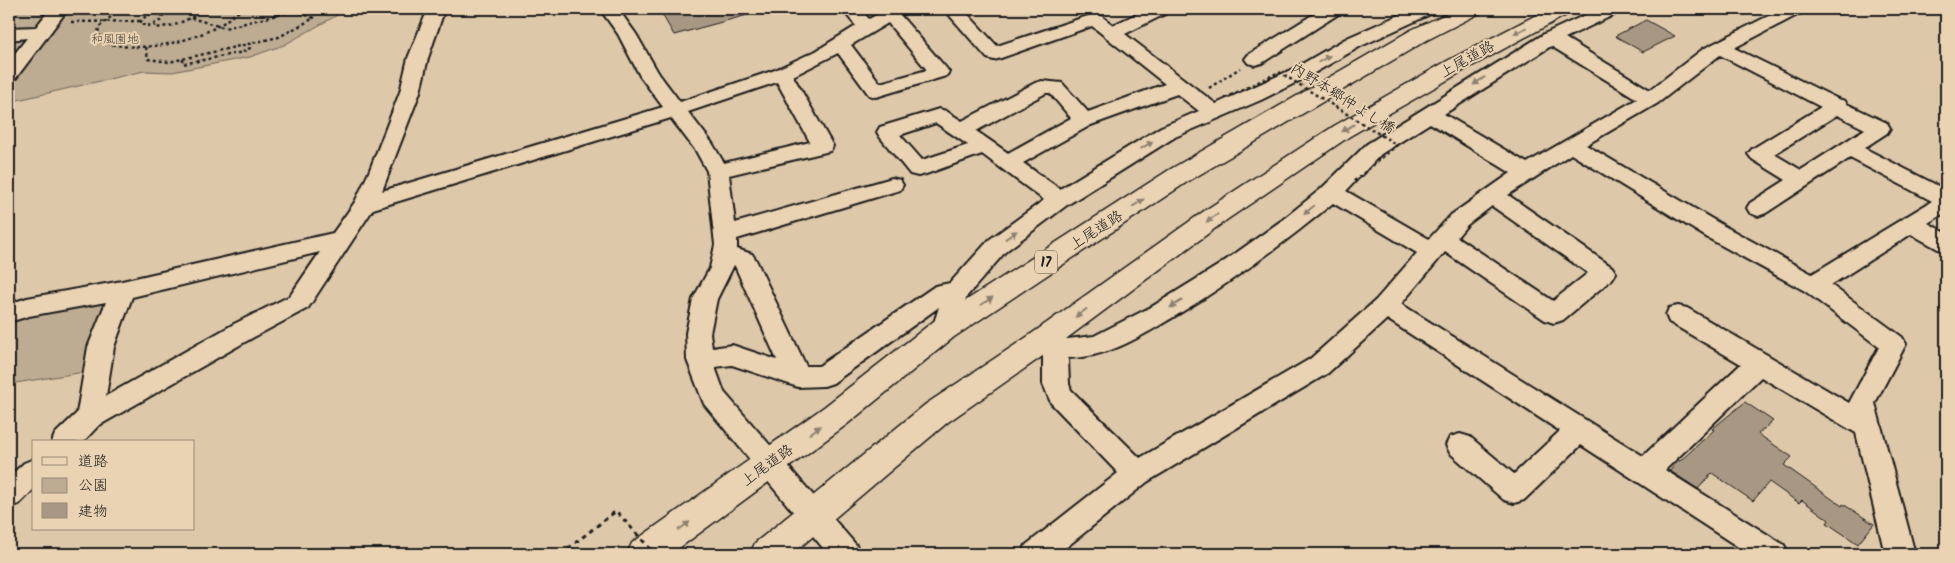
<svg xmlns="http://www.w3.org/2000/svg" width="1955" height="563" viewBox="0 0 1955 563" font-family="Kalam,'Klee One',sans-serif">
<rect width="100%" height="100%" fill="#dec8aa"/>
<filter id="ink" filterUnits="userSpaceOnUse"><feTurbulence type="fractalNoise" baseFrequency=".02" numOctaves="2"/><feDisplacementMap in="SourceGraphic" scale="10" xChannelSelector="R" yChannelSelector="G"/><feConvolveMatrix kernelMatrix="1 2 1 2 8 2 1 2 1" color-interpolation-filters="sRGB"/></filter>
<g filter="url(#ink)">
<g fill="#bdab92" stroke="#6c6457">
<polygon points="9,9 51,9 9,65"/>
<polygon points="68,9 348,9 284,45 250,57 172,72 144,71 9,102 9,86"/>
<polygon points="109,297 91,371 9,384 9,317"/>
</g>
<g fill="#a89782" stroke="#1c1c1c">
<polygon points="659,9 750,9 751,14 674,35"/>
<polygon points="1646,20 1675,36 1643,52 1615,36"/>
<polygon points="1745,402 1773,421 1758,434 1792,457 1784,465 1842,506 1843,504 1874,524 1858,544 1827,523 1829,520 1802,500 1799,503 1769,482 1753,501 1712,473 1698,489 1670,471 1678,460 1680,461 1714,430 1712,429"/>
</g>
<g fill="none" stroke-linecap="round" stroke-linejoin="round">
<defs>
<g id="minor">
<polygon points="50,9 68,9 16,78 9,80 9,61 27,38 9,40 9,28 36,27"/>
<path d="M428,9H447L443,14L428,58L420,92L382,191L663,107L640,76L618,34L600,9H618L636,34L659,74L680,102L775,70L816,51L856,26L842,9H860L869,19L887,9H909L901,16L946,68L949,72L946,76L876,97L869,95L838,53L793,76L833,146L830,151L729,175L735,223L892,178L900,180L903,185L900,190L737,239V249L752,254L756,260L806,366H819L935,286L950,283L990,239L1044,200L982,154L926,174L918,176L910,174L880,137L877,132L880,127L939,109L946,111L962,121L1035,83L1042,81L1062,83L1088,112L1165,84L1092,26L1001,58L994,60L987,58L944,9H963L997,46L1094,14L1100,15L1113,25L1147,9H1170L1167,13L1125,34L1216,104L1295,68L1347,38L1413,9H1436L1433,13L1361,46L1309,76L1261,100L1175,137L1067,205L1006,251L967,296L953,336L944,338L935,336L932,329L939,307L833,383L824,386L798,387L732,365L715,367L724,392L856,545L861,554H828L704,404L687,360L686,333L693,299L710,268L715,245L707,171L696,151L671,118L373,209L308,308L252,338L98,426L83,442H52L55,434L77,413L88,347L106,302L29,316L9,322V304L27,298L122,281L333,233L355,202L369,172L400,92L408,58ZM888,23L927,70L880,83L851,45ZM777,82L810,142L724,163L712,143L688,112ZM1046,93H1050L1071,118L1008,153L976,131ZM1177,94L1199,111L1161,127L1060,189L1023,163L1091,125ZM936,123L968,145L922,160L900,135ZM320,252L290,296L234,324L106,396L114,347L132,297ZM734,265L735,266L777,360L732,345L712,348L710,333L717,299Z"/>
<polygon points="1322,9 1343,9 1340,13 1262,63 1255,65 1248,63 1245,59 1248,55"/>
<path d="M1598,9H1621L1618,13L1565,38L1650,90L1703,49L1782,9H1804L1801,13L1734,48L1838,99L1845,101L1847,104L1887,123L1890,128L1887,133L1864,148L1946,190V212L1928,223L1946,233V251L1938,249L1911,234L1831,285L1902,337L1906,344L1875,403L1915,554H1885L1856,433L1761,377L1665,470L1784,545L1789,554H1749L1581,445L1524,500L1514,503L1504,500L1450,453L1446,445L1450,437L1460,434L1470,437L1514,474L1560,431L1387,319L1328,373L1147,482L1058,554H1021L1026,545L1118,473L1051,403L1043,384V356L1028,352L1024,345L1028,338L1037,335L1068,339L1094,336L1153,306L1219,265L1281,221L1321,189L1367,144L1544,34ZM1551,46L1637,99L1527,163L1444,114ZM1720,55L1821,107L1752,149L1748,154L1752,159L1786,180L1750,203L1747,208L1750,213L1758,216L1766,213L1850,158L1932,201L1812,274L1724,226L1586,145L1658,103ZM1837,115L1865,129L1801,170L1774,154ZM1430,123L1511,173L1451,215L1429,239L1346,191L1381,154ZM1571,154L1708,238L1805,291L1879,347L1849,403L1687,308L1678,306L1669,308L1666,315L1669,322L1741,364L1643,456L1401,304L1445,252L1545,320L1554,323L1563,320L1612,279L1616,273L1612,267L1508,195ZM1333,203L1417,253L1376,300L1310,359L1140,458L1071,390L1069,384L1068,358C1109,358 1143,335 1177,315C1232,282 1283,244 1333,203ZM1492,206L1588,273L1553,301L1457,237L1467,225Z"/>
<polygon points="34,459 34,489 19,504 9,507 9,477 24,463"/>
</g>
<g id="highway">
<polygon points="1457,9 1483,9 1480,13 1427,40 1187,182 954,337 846,425 671,554 627,554 632,543 824,407 934,321 1169,170 1411,30"/>
<polygon points="1548,9 1573,9 1570,13 1463,71 1350,136 1225,221 1047,353 948,422 792,554 750,554 755,543 926,404 1027,337 1207,209 1334,126 1447,61"/>
</g>
</defs>
<use href="#minor" stroke="#1c1c1c" stroke-width="4"/>
<use href="#highway" stroke="#1c1c1c" stroke-width="3"/>
<g stroke="#1c1c1c" stroke-width="2.5" stroke-dasharray="3 3" stroke-linecap="butt">
<path d="M120,9L98,28L101,41C137,54 185,44 218,26C227,21 234,13 244,9"/>
<polyline points="75,12 91,9"/>
<polygon points="151,13 163,15 162,20 148,26 140,24 142,19"/>
<polyline points="163,15 171,9"/>
<polyline points="191,18 225,28 301,9"/>
<polyline points="71,22 140,21"/>
<polyline points="154,24 156,28 175,25 197,15 197,13 188,9"/>
<polyline points="146,47 148,59 169,62 279,37 314,18 296,11"/>
<polyline points="183,59 183,64 243,52 250,48 251,44"/>
<polyline points="1209,88 1240,68"/>
</g>
<use href="#minor" fill="#ead3b3" fill-rule="evenodd"/>
<use href="#highway" fill="#ead3b3" fill-rule="evenodd"/>
<polyline stroke="#1c1c1c" stroke-width="2.5" stroke-dasharray="3 3" stroke-linecap="butt" points="1225,98 1279,72 1397,145 1353,182"/>
<polyline stroke="#1c1c1c" stroke-width="3" stroke-dasharray="4.5 4.5" stroke-linecap="butt" points="561,554 616,511 655,554"/>
</g>
<defs><path id="oneway-solid" d="M-6-.8H1V-3.2L6.5 0L1 3.2V.8H-6Z" transform="scale(1.25)"/></defs>
<g fill="#8d816f">
<use href="#oneway-solid" transform="translate(1520 31) rotate(152)"/>
<use href="#oneway-solid" transform="translate(1324 59) rotate(-30)"/>
<use href="#oneway-solid" transform="translate(1479 81) rotate(147)"/>
<use href="#oneway-solid" transform="translate(1348 128) rotate(149)"/>
<use href="#oneway-solid" transform="translate(1147 145) rotate(-31)"/>
<use href="#oneway-solid" transform="translate(1138 203) rotate(-33)"/>
<use href="#oneway-solid" transform="translate(1309 210) rotate(140)"/>
<use href="#oneway-solid" transform="translate(1212 218) rotate(145)"/>
<use href="#oneway-solid" transform="translate(1011 235) rotate(-36)"/>
<use href="#oneway-solid" transform="translate(987 301) rotate(-33)"/>
<use href="#oneway-solid" transform="translate(1176 304) rotate(149)"/>
<use href="#oneway-solid" transform="translate(1081 313) rotate(144)"/>
<use href="#oneway-solid" transform="translate(815 430) rotate(-36)"/>
<use href="#oneway-solid" transform="translate(684 526) rotate(-36)"/>
</g>
</g>
<g text-anchor="middle" stroke-width="4" stroke-linejoin="round" paint-order="stroke">
<g font-size="12" fill="#44403a" stroke="#ead3b3">
<text x="115" y="43">和風園地</text>
</g>
<rect fill="#ead3b3" stroke="#5a5349" stroke-width="1" x="1035" y="250.5" width="22" height="23" rx="4"/>
<g font-size="14" font-weight="bold" fill="#1c1c1c">
<text x="1046" y="267">17</text>
</g>
<g font-size="15" fill="#1c1c1c" stroke="#ead3b3">
<text transform="translate(1467 59) rotate(-29)" y="5">上尾道路</text>
<text transform="translate(1343 98) rotate(32)" y="5">内野本郷仲よし橋</text>
<text transform="translate(1096 230) rotate(-33)" y="5">上尾道路</text>
<text transform="translate(767 465) rotate(-36)" y="5">上尾道路</text>
</g>
</g>
<rect width="1955" height="563" fill="none" stroke="#ead3b3" stroke-width="30"/>
<rect x="15" y="15" width="1925" height="533" fill="none" stroke="#1c1c1c" stroke-width="2" filter="url(#ink)"/>
<rect x="32" y="440" width="162" height="90" fill="#ead3b3" stroke="#988a77"/>
<rect x="42" y="457" width="25" height="8" fill="#ead3b3" stroke="#988a77"/>
<text x="78" y="466" font-size="15" fill="#1c1c1c">道路</text>
<rect x="42" y="478" width="25" height="15" fill="#bdab92" stroke="#988a77"/>
<text x="78" y="490" font-size="15" fill="#1c1c1c">公園</text>
<rect x="42" y="503" width="25" height="15" fill="#a89782" stroke="#988a77"/>
<text x="78" y="516" font-size="15" fill="#1c1c1c">建物</text>
</svg>
